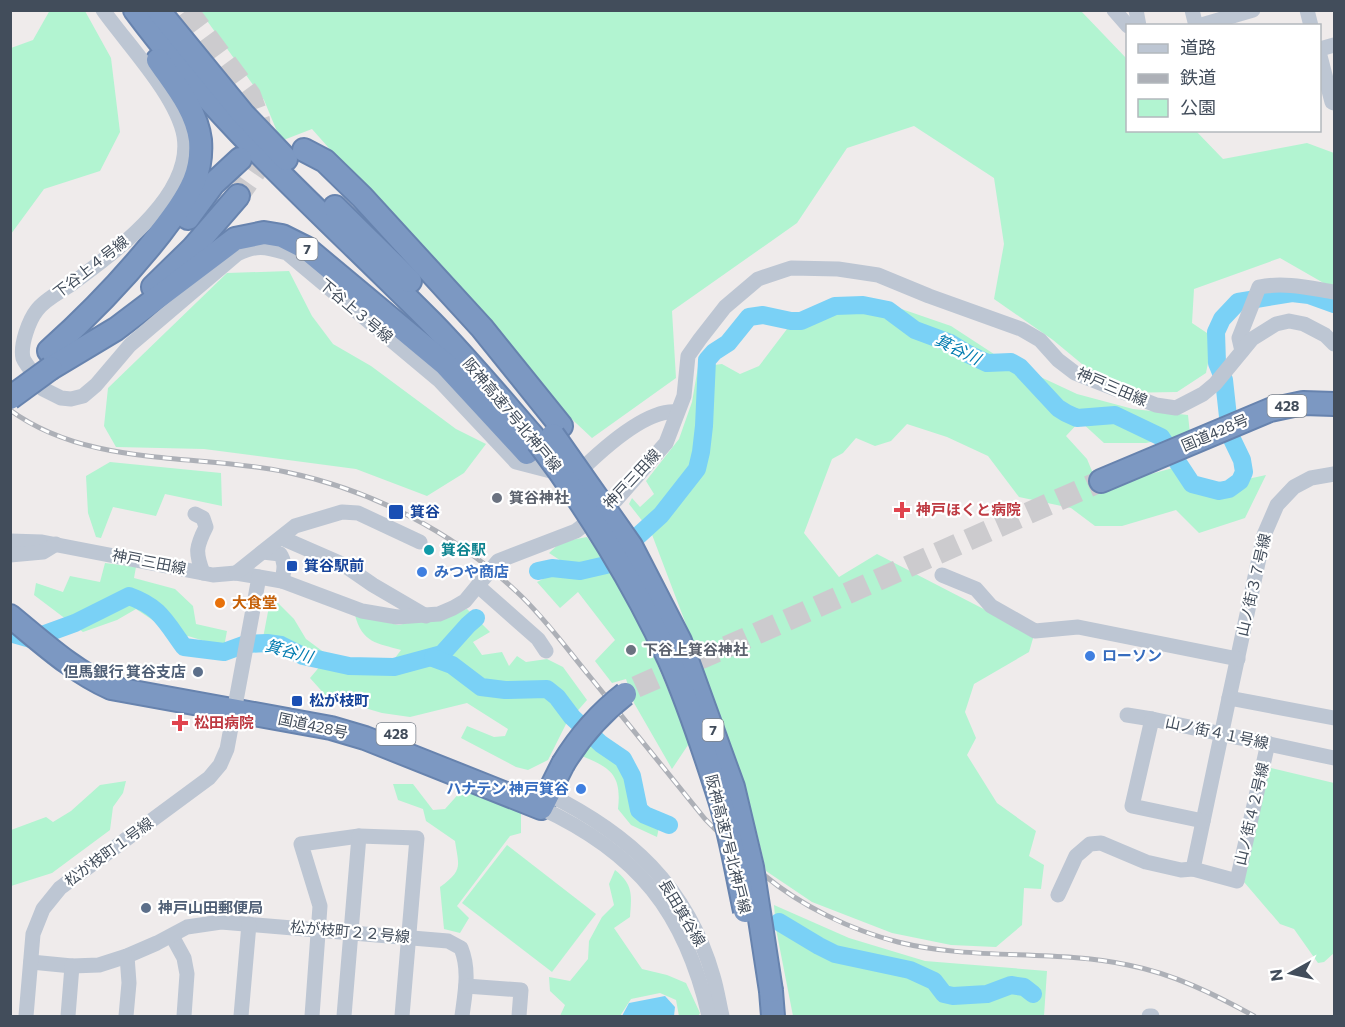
<svg xmlns="http://www.w3.org/2000/svg" width="1345" height="1027" viewBox="0 0 1345 1027" font-family="Commissioner,'Noto Sans JP',sans-serif">
<rect width="100%" height="100%" fill="#efebeb"/>
<g fill="#b2f4d1">
<polygon points="50,10 85,11 111,58 120,132 100,171 44,189 11,234 11,48 33,40"/>
<polygon points="200,11 1081,11 1127,59 1128,130 1196,131 1223,159 1307,143 1334,153 1334,289 1280,258 1194,289 1192,323 1213,337 1206,373 1177,392 1117,393 1053,340 994,299 1004,244 994,178 914,126 847,148 797,223 672,311 676,378 592,438 561,409 490,319 397,225 312,129 281,141 264,100"/>
<polygon points="289,271 312,316 333,344 371,366 456,429 486,444 464,473 427,496 356,469 204,449 116,447 104,426 108,388 227,273"/>
<polygon points="890,305 951,326 1000,358 1077,394 1133,409 1188,415 1190,434 1146,443 1104,443 1080,421 1066,436 1087,459 1099,488 1184,465 1197,490 1266,475 1245,518 1199,533 1176,510 1122,526 1095,526 1071,508 1019,497 988,456 947,437 907,424 891,441 875,446 856,438 843,453 832,459 804,533 839,577 877,554 1034,635 1029,652 974,684 965,712 976,738 967,755 997,803 1036,831 1029,856 1044,865 1041,889 1024,888 1022,925 996,947 951,945 892,933 812,902 766,871 757,833 726,732 706,681 684,619 651,532 629,504 632,498 640,507 654,494 646,481 679,439 692,402 698,367 722,364 740,374 759,366 787,329 832,313"/>
<polygon points="110,462 221,473 222,506 165,494 156,516 113,507 101,538 96,537 88,513 86,476"/>
<polygon points="587,537 627,593 690,742 672,769 634,703 626,679 612,683 595,661 615,640 578,592 560,608 537,582 569,566 549,553 561,542"/>
<polygon points="105,563 136,567 134,578 175,589 193,606 196,624 227,631 224,647 188,636 174,643 157,623 136,609 117,620 83,632 34,595 36,583 63,592 70,576 100,582"/>
<path d="M271,596L294,619L306,639L352,673L383,674L401,650C377,643 362,643 355,615L398,625L434,618L467,609L490,632L473,642L482,655L502,652L509,666L517,656L526,662L547,659L563,667L587,700L566,724L548,760L528,770L516,767L461,738L467,726L494,737L505,736L508,729L467,703L410,717L382,713L327,697L310,678L321,665C305,651 285,638 263,638Z"/>
<path d="M590,738L620,761L629,777L636,810L659,827L657,837L631,825L618,809C622,774 610,767 579,755Z"/>
<polygon points="1267,767 1334,783 1334,953 1324,962 1318,963 1294,929 1280,924 1244,882"/>
<polygon points="126,781 123,793 113,807 110,830 52,873 11,886 11,830 46,817 53,822 71,811 100,785"/>
<path d="M393,784H413L433,810L445,809L463,789L521,813V833L510,836L457,906L469,918L460,933L444,929L440,887C463,870 459,867 455,841L426,821L423,809L398,800Z"/>
<polygon points="507,845 596,914 552,972 462,903"/>
<path d="M615,870C633,884 632,895 630,917L614,928L642,969L667,975L686,983L700,1013L698,1016H679L676,1000L660,993L631,999L620,1016H560L565,1005L550,991L549,977L570,981L588,959L589,941L602,917L614,905L609,884Z"/>
<polygon points="774,905 849,938 925,961 1047,971 1044,1016 793,1016 776,929"/>
</g>
<polygon fill="#7ad1f6" points="665,996 675,1007 674,1016 622,1016 629,1003"/>
<g fill="none" stroke-linecap="round" stroke-linejoin="round">
<g stroke="#7ad1f6" stroke-width="18">
<polyline points="538,571 552,568 580,571 606,565 661,515 697,469 701,452 704,426 707,360 714,352 728,343 749,317 763,315 791,321 801,321 835,306 863,305 888,310 915,330 950,343 968,354 987,363 1011,362 1020,367 1058,408 1066,413 1077,418 1115,415 1161,437 1192,484 1219,491 1229,489 1240,481 1244,472 1242,460 1230,435 1224,380 1217,363 1216,332 1222,319 1238,302 1292,293 1309,295 1334,304"/>
<path d="M10,633L31,639L75,623L129,596C160,607 165,621 184,647L224,652L246,644L267,643L281,645L303,656L349,666L394,667L442,654L468,625L476,618"/>
<polyline points="433,658 452,665 481,687 505,690 547,689 557,697 572,717 601,744 623,759 632,776 639,810 645,815 669,825"/>
<polyline points="779,922 819,946 835,954 910,970 934,981 944,994 953,996 987,994 1011,985 1024,987 1033,994"/>
</g>
<g stroke="#cccbce" stroke-width="22" stroke-dasharray="22 11" stroke-linecap="butt">
<polyline points="187,10 250,95 259,120 261,144 257,169 238,196"/>
<polyline points="636,687 1101,481"/>
</g>
<defs>
<g id="highway">
<path d="M135,10C221,126 331,221 432,323C469,361 503,402 538,442"/>
<polyline points="158,10 243,114 286,159"/>
<polyline points="304,150 325,161 362,197 482,328 561,426"/>
<polyline points="335,207 410,281"/>
<polyline points="188,218 213,184 240,159"/>
<polyline points="153,287 193,248 238,196"/>
<path d="M49,351C89,315 126,277 159,235C172,218 186,200 194,181C199,169 201,153 200,140C196,109 175,85 158,60"/>
<polyline points="51,368 116,329 235,239 264,233 282,236 306,248 445,364 527,453"/>
<polyline points="1101,481 1270,410 1303,403 1334,404"/>
<path d="M10,616C43,643 73,671 111,688L331,728L365,738L541,808L563,764"/>
<polyline points="771,991 773,1016"/>
</g>
</defs>
<use href="#highway" stroke="#6783ae" stroke-width="26"/>
<g stroke="#bdc6d3" stroke-width="15">
<polyline points="1114,10 1128,26"/>
<polyline points="1136,10 1139,26"/>
<polyline points="1192,10 1196,26"/>
<polyline points="1307,10 1311,26"/>
<polyline points="1198,26 1253,10"/>
<polyline points="1320,49 1334,45"/>
<polyline points="1320,56 1332,102 1334,103"/>
<path d="M1242,351L1239,338L1259,287C1285,282 1309,288 1334,292"/>
<path d="M32,373L43,389L61,398L71,399L83,396L96,385L130,345L237,254C257,244 266,247 287,253L440,381L516,462L574,477C596,455 645,408 677,412"/>
<path d="M33,373C30,369 25,363 23,358C20,345 29,320 37,310C45,299 62,291 73,283C114,252 194,196 184,136C177,96 127,44 103,10"/>
<polyline points="1334,474 1311,478 1294,487 1277,505 1264,535 1229,698 1334,718"/>
<path d="M195,514L203,518L206,527C196,547 195,552 203,573"/>
<polyline points="282,538 344,565 373,585 426,616"/>
<polyline points="10,541 42,542 213,575 236,573 282,581 362,611 397,617 439,614 453,608 465,601 498,561 576,531 616,500 666,443 684,396 688,356 700,339 725,307 758,279 791,268 838,269 878,275 929,296 1021,329 1040,340 1058,360 1075,373 1156,405 1176,408 1203,394 1215,384 1252,339 1276,324 1289,321 1304,324 1325,335 1334,344"/>
<path d="M263,552L280,554C286,563 284,570 282,581"/>
<polyline points="10,555 43,552 56,544"/>
<polyline points="236,573 295,526 342,512 358,513 420,542"/>
<polyline points="942,575 976,589 991,606 1035,631 1078,627 1238,659"/>
<polyline points="478,586 538,639 546,651"/>
<polyline points="1229,698 1193,869 1237,881 1268,743"/>
<polyline points="1127,715 1152,719"/>
<path d="M548,794C629,834 687,886 713,976C717,989 719,1003 722,1016"/>
<path d="M541,808C638,853 685,912 709,1016"/>
<polyline points="1203,821 1132,806 1152,719 1334,758"/>
<polyline points="1058,895 1076,856 1090,844 1101,843 1146,862 1181,870 1193,869"/>
<polyline points="172,936 184,958 187,974 184,1016"/>
<path d="M31,962L72,966L99,965L127,956L157,943L187,927L221,922L448,941L461,948C470,970 465,993 462,1016"/>
<polyline points="466,986 521,990 519,1016"/>
<polyline points="26,1016 33,934 43,909 60,888 209,778 220,765 227,749 259,577"/>
<polyline points="68,1016 72,966"/>
<polyline points="126,1016 129,983 127,956"/>
<polyline points="241,1016 249,924"/>
<polyline points="312,1016 320,906 301,844 359,836"/>
<polyline points="344,1016 359,836 417,838 402,1016"/>
<polyline points="1149,1016 1152,1016"/>
</g>
<use href="#highway" stroke="#7c98c2" stroke-width="22"/>
<defs>
<path id="rail" d="M10,410C89,468 196,453 286,472C372,490 453,532 517,592C544,617 567,649 591,678C629,725 667,772 705,819C724,838 743,858 764,875C801,906 851,930 898,942C973,961 1052,949 1128,965C1174,974 1214,994 1254,1016"/>
</defs>
<use href="#rail" stroke="#adb0b7" stroke-width="5"/>
<use href="#rail" stroke="#fff" stroke-width="3" stroke-dasharray="9" stroke-linecap="butt"/>
<defs>
<g id="highway-bridge">
<polyline points="10,398 51,368"/>
<polyline points="553,435 631,546 680,641 733,787 752,867 771,991"/>
<path d="M538,442C587,507 635,585 669,659C689,704 705,753 720,800C731,836 737,874 745,911"/>
<path d="M563,764C580,736 599,714 625,694"/>
</g>
</defs>
<use href="#highway-bridge" stroke="#6783ae" stroke-width="26" stroke-linecap="butt"/>
<use href="#highway-bridge" stroke="#7c98c2" stroke-width="22"/>
</g>
<g fill="#6b7280" stroke="#fff" stroke-width="2">
<circle cx="497" cy="498" r="6"/>
<circle cx="631" cy="650" r="6"/>
</g>
<g fill="#e0444e" stroke="#fff" stroke-width="2">
<path d="M899 501h6v6h6v6h-6v6h-6v-6h-6v-6h6z"/>
<path d="M177 714h6v6h6v6h-6v6h-6v-6h-6v-6h6z"/>
</g>
<g fill="#1a4fb4" stroke="#fff" stroke-width="2">
<rect x="388" y="504" width="16" height="16" rx="3"/>
<rect x="286" y="560" width="12" height="12" rx="3"/>
<rect x="291" y="695" width="12" height="12" rx="3"/>
</g>
<circle fill="#0f9aa8" stroke="#fff" stroke-width="2" cx="429" cy="550" r="6"/>
<g fill="#3f7fe0" stroke="#fff" stroke-width="2">
<circle cx="422" cy="572" r="6"/>
<circle cx="1090" cy="656" r="6"/>
<circle cx="581" cy="789" r="6"/>
</g>
<circle fill="#e8710a" stroke="#fff" stroke-width="2" cx="220" cy="603" r="6"/>
<g fill="#5c6f8a" stroke="#fff" stroke-width="2">
<circle cx="198" cy="672" r="6"/>
<circle cx="146" cy="908" r="6"/>
</g>
<g text-anchor="middle" stroke-width="4.5" stroke-linejoin="round" paint-order="stroke">
<g fill="#fff" stroke="#7b828c" stroke-width="1.5">
<rect x="296.5" y="238" width="21" height="22" rx="4.5"/>
<rect x="1267.5" y="395" width="39" height="22" rx="4.5"/>
<rect x="702.5" y="719" width="21" height="22" rx="4.5"/>
<rect x="376.5" y="723" width="39" height="22" rx="4.5"/>
</g>
<g font-size="14" font-weight="bold" fill="#424d5b">
<text x="307" y="254">7</text>
<text x="1287" y="411">428</text>
<text x="713" y="735">7</text>
<text x="396" y="739">428</text>
</g>
<g font-size="15" fill="#424d5b" stroke="#fff">
<text transform="translate(91 267) rotate(-38)" y="5">下谷上４号線</text>
<text transform="translate(356 311) rotate(40)" y="5">下谷上３号線</text>
<text transform="translate(1112 387) rotate(23)" y="5">神戸三田線</text>
<text transform="translate(512 415) rotate(50)" y="5">阪神高速7号北神戸線</text>
<text transform="translate(1215 433) rotate(-23)" y="5">国道428号</text>
<text transform="translate(632 479) rotate(-47)" y="5">神戸三田線</text>
<text transform="translate(149 562) rotate(11)" y="5">神戸三田線</text>
<text transform="translate(1254 585) rotate(-77)" y="5">山ノ街３７号線</text>
<text transform="translate(313 726) rotate(12)" y="5">国道428号</text>
<text transform="translate(1217 733) rotate(12)" y="5">山ノ街４１号線</text>
<text transform="translate(1252 814) rotate(-77)" y="5">山ノ街４２号線</text>
<text transform="translate(728 844) rotate(76)" y="5">阪神高速7号北神戸線</text>
<text transform="translate(109 852) rotate(-36)" y="5">松が枝町１号線</text>
<text transform="translate(682 913) rotate(59)" y="5">長田箕谷線</text>
<text transform="translate(350 932) rotate(5)" y="5">松が枝町２２号線</text>
</g>
<g font-size="15" font-weight="bold" fill="#5b616d" stroke="#fff" text-anchor="start">
<text x="509" y="503">箕谷神社</text>
<text x="643" y="655">下谷上箕谷神社</text>
</g>
<g font-size="15" font-weight="bold" fill="#be3a42" stroke="#fff" text-anchor="start">
<text x="916" y="515">神戸ほくと病院</text>
<text x="194" y="728">松田病院</text>
</g>
<g font-size="15" font-weight="bold" fill="#164399" stroke="#fff" text-anchor="start">
<text x="410" y="517">箕谷</text>
<text x="304" y="571">箕谷駅前</text>
<text x="309" y="706">松が枝町</text>
</g>
<g font-size="15" font-weight="bold" fill="#0d838f" stroke="#fff" text-anchor="start">
<text x="441" y="555">箕谷駅</text>
</g>
<g font-size="15" font-weight="bold" fill="#366cbe" stroke="#fff" text-anchor="start">
<text x="434" y="577">みつや商店</text>
<text x="1102" y="661">ローソン</text>
<text x="569" y="794" text-anchor="end">ハナテン 神戸箕谷</text>
</g>
<g font-size="15" font-weight="bold" fill="#c56008" stroke="#fff" text-anchor="start">
<text x="232" y="608">大食堂</text>
</g>
<g font-size="15" font-weight="bold" fill="#4e5e75" stroke="#fff" text-anchor="end">
<text x="186" y="677">但馬銀行 箕谷支店</text>
<text x="158" y="913" text-anchor="start">神戸山田郵便局</text>
</g>
<g font-size="16" font-style="italic" fill="#007bb0" stroke="#fff">
<text transform="translate(958 349) rotate(26)" y="6">箕谷川</text>
<text transform="translate(289 651) rotate(15)" y="6">箕谷川</text>
</g>
</g>
<rect width="1345" height="1027" fill="none" stroke="#424d5b" stroke-width="24"/>
<rect x="1126" y="24" width="195" height="108" fill="#ffffff" stroke="#b3b8bd" stroke-width="1.5"/>
<rect x="1138" y="44" width="30" height="9" fill="#bdc6d3" stroke="#b3b8bd" stroke-width="1.5"/>
<text x="1180" y="54" font-size="18" fill="#424d5b">道路</text>
<rect x="1138" y="74" width="30" height="9" fill="#adb0b7" stroke="#b3b8bd" stroke-width="1.5"/>
<text x="1180" y="84" font-size="18" fill="#424d5b">鉄道</text>
<rect x="1138" y="99" width="30" height="18" fill="#b2f4d1" stroke="#b3b8bd" stroke-width="1.5"/>
<text x="1180" y="114" font-size="18" fill="#424d5b">公園</text>
<g transform="translate(1291 973) rotate(262)" stroke="#ffffff" stroke-width="4.5" paint-order="stroke">
<path d="M0-4.5L10 22L0 15L-10 22Z" fill="#424d5b"/>
<text y="-9" font-size="16" font-weight="bold" text-anchor="middle" fill="#424d5b">N</text>
</g>
</svg>
